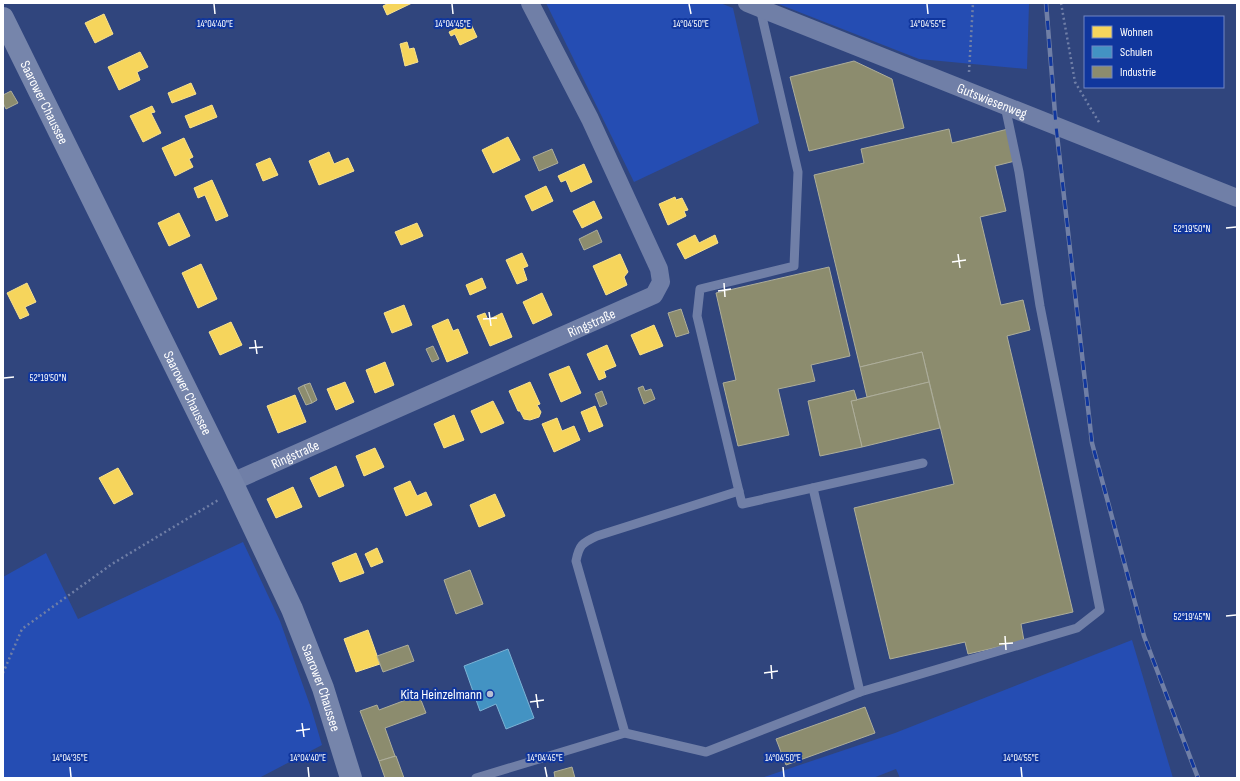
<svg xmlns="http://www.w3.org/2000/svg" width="1240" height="781" viewBox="0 0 1240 781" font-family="'Sofia Sans Condensed',sans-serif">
<rect width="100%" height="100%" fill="#30457d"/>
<g fill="#254db3">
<polygon points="546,3 720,3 733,8 759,123 634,182"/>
<polygon points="776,3 1029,3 1027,69 919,59"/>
<polygon points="243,542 280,621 311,708 322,745 259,778 3,778 3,577 46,553 78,619"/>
<polygon points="1132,640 1173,778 900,778 896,769 873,778 761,778 895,733"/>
</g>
<g fill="#f6d55c" stroke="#f9e28d">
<polygon points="389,3 412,3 387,15 383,6"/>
<polygon points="104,14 113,34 95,43 85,23"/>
<polygon points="470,22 477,37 460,45 455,34 451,36 449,32"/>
<polygon points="407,42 409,49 414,48 418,62 405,66 400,44"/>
<polygon points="140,52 148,67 137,72 140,80 119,90 108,67"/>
<polygon points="191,83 196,94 172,103 168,93"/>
<polygon points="212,105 217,117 190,128 185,116"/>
<polygon points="152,106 155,112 151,113 161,133 143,142 130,116"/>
<polygon points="508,137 520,160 493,173 482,150"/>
<polygon points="184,138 193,157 189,159 193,167 175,176 162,148"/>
<polygon points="329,152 334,164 348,158 354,171 319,185 309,161"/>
<polygon points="270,158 278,175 263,181 256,164"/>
<polygon points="584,164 592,182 571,192 566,180 561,182 558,176"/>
<polygon points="212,180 228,216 216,221 205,195 198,198 194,188"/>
<polygon points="546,186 553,201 532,211 525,196"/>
<polygon points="675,197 676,200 682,198 688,210 684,211 686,216 668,225 659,204"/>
<polygon points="594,201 602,218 582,228 573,211"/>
<polygon points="179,213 190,236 169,246 158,223"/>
<polygon points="417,223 423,236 401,245 395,232"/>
<polygon points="695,235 699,243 715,235 718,243 685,259 677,244"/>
<polygon points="522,253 528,266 523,268 527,280 517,284 506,260"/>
<polygon points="620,254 628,272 624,277 627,285 606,295 593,266"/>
<polygon points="201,264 217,299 198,308 182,273"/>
<polygon points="482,278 486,288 470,295 466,285"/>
<polygon points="27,283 36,302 25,307 29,315 20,319 7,293"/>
<polygon points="542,293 552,315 533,324 523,302"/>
<polygon points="404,305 412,325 392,333 384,313"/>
<polygon points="485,313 488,320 502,313 512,337 490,346 477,316"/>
<polygon points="448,319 453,331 458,329 468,353 447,362 432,326"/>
<polygon points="231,322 242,345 220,355 209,332"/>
<polygon points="654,325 663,346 640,355 631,335"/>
<polygon points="607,345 616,366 604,371 606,377 599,380 587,354"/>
<polygon points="385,362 394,385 375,393 366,370"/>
<polygon points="569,366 581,393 561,402 549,374"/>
<polygon points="345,382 354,402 336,410 327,389"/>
<polygon points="530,382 540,404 537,405 541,412 539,417 530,420 524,419 520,411 518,411 509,391"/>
<polygon points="295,395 306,422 278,433 267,406"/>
<polygon points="493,401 504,423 481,433 471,411"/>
<polygon points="595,406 603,426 589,432 581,412"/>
<polygon points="454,415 464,440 444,448 434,424"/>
<polygon points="557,418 562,431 574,426 580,440 554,452 542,424"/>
<polygon points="375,448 384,467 364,476 356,456"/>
<polygon points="336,466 344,486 319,497 310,478"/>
<polygon points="118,468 133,494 114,504 99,478"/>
<polygon points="410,481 417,496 426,492 432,505 406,516 394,488"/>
<polygon points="293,487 302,507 276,518 267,499"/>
<polygon points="495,494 505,516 479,527 470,505"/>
<polygon points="377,548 383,562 371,567 365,554"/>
<polygon points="356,553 364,573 340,582 332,563"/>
<polygon points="368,630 380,664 356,672 344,639"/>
</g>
<polygon fill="#4393c3" stroke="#7bb3d5" points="508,649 534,718 506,729 496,704 480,711 464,666"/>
<g fill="#8c8c6e" stroke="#aeae9a">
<polygon points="854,61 892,79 904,128 809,151 790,77"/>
<polygon points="11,91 18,103 6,109 3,103 3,95"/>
<polygon points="949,129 952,143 1008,129 1015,161 995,166 1006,211 980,217 1001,305 1023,300 1030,330 1007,336 1073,612 1021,624 1024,641 968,654 965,642 890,659 854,508 954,484 922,352 860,367 814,175 864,163 861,149"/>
<polygon points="552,149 558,163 539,171 533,157"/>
<polygon points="597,230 602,242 584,250 579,239"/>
<polygon points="829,267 850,356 811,365 815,381 778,389 789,435 738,446 723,383 736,380 716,293"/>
<polygon points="681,309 689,333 676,337 668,313"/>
<polygon points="433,346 439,359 432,362 426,349"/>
<polygon points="922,352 929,382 867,397 860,367"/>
<polygon points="929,382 940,428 862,447 851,401"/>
<polygon points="310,383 317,400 312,403 304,385"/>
<polygon points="304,385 312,403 306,405 298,388"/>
<polygon points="643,386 645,391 651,389 655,399 644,404 638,388"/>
<polygon points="854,390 857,400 851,401 862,447 820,456 808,401"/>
<polygon points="602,391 607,404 600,407 595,394"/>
<polygon points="470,570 483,604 456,614 444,580"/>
<polygon points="408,645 414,661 383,672 377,656"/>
<polygon points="419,695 426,713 385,728 395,756 379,761 360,711 377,705 379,710"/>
<polygon points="865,707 875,733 786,765 776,739"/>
<polygon points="396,756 404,778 385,778 379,761"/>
<polygon points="572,767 575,778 555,778 554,772"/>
</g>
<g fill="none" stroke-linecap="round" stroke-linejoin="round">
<g stroke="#707fa7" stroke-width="2.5" stroke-dasharray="2 3" stroke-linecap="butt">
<polyline points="1061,3 1075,82 1100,124"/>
<polyline points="969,72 973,3"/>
<polyline points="3,673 22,629 112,564 220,499"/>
</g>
<g stroke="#707fa7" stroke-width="9">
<polyline points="760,8 798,172 794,266 700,289 697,316 742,504 923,463"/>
<polyline points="860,692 1077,628 1100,610 1040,306 1019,172 1005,106"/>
<path d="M625,733L576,561C579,545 582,543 597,536L739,491"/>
<polyline points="476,778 625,733 706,752 860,692 813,488"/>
</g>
<g stroke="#707fa7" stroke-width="18">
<path id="s1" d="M747,3L1237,198"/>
<path id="s2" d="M232,482L654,295L661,282L659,269L590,119L530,3"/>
</g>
<path stroke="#7685ab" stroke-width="22" id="s3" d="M3,18L232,482L292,609L323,688L351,778"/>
<defs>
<polyline id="rail" points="1046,3 1056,126 1092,443 1144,636 1198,778"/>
</defs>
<use href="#rail" stroke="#707fa6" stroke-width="4.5"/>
<use href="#rail" stroke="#10369d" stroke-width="3" stroke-dasharray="9" stroke-linecap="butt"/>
</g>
<path fill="none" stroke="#fff" stroke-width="1.5" d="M214,4L215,14M452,4L453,14M689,4L691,14M927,4L928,14M1226,228L1236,227M958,254L960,268M952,262L966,260M724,283L725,297M718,291L731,289M489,312L491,326M483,319L497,318M255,340L257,354M249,348L263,347M4,378L14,377M1226,616L1236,615M1005,636L1006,650M999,644L1013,643M771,665L772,679M764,673L778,671M536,694L538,708M530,702L544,700M302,723L304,737M296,731L310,729M70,767L71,777M308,767L309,777M545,767L547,777M783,767L784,777M1021,767L1022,777"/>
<circle fill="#b7bed2" stroke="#10369d" stroke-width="1.5" cx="490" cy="694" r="4"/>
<g text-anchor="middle" stroke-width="4" stroke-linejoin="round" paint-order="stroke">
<g font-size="14" fill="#fff" stroke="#10369d">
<text dy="5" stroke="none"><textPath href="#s1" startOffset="264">Gutswiesenweg</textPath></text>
<text dy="5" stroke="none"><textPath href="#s3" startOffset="94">Saarower Chaussee</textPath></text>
<text dy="5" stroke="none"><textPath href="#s2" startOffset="393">Ringstraße</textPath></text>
<text dy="5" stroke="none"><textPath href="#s3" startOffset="418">Saarower Chaussee</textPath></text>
<text dy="5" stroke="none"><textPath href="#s2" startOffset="69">Ringstraße</textPath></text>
<text dy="5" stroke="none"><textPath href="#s3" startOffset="742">Saarower Chaussee</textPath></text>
</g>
<g font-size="14" fill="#fff" stroke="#10369d" text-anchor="end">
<text x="482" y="699">Kita Heinzelmann</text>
</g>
</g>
<g font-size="10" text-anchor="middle" fill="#fff" stroke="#10369d" stroke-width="4" stroke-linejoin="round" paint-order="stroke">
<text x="215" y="27">14°04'40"E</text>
<text x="453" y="27">14°04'45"E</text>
<text x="691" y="27">14°04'50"E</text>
<text x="928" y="27">14°04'55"E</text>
<text x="1192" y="232">52°19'50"N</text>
<text x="48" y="381">52°19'50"N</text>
<text x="1192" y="620">52°19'45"N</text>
<text x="70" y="761">14°04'35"E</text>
<text x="308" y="761">14°04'40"E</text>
<text x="545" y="761">14°04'45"E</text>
<text x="783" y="761">14°04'50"E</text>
<text x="1021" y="761">14°04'55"E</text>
</g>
<rect width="1240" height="781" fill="none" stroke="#ffffff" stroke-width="8"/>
<rect x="1084" y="16" width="140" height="72" fill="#10369d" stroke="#7086c4"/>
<rect x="1092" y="26" width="20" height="12" fill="#f6d55c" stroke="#7086c4"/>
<text x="1120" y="36" font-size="12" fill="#ffffff">Wohnen</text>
<rect x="1092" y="46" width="20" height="12" fill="#4393c3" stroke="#7086c4"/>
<text x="1120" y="56" font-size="12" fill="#ffffff">Schulen</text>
<rect x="1092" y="66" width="20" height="12" fill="#8c8c6e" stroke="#7086c4"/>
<text x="1120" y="76" font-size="12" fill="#ffffff">Industrie</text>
</svg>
